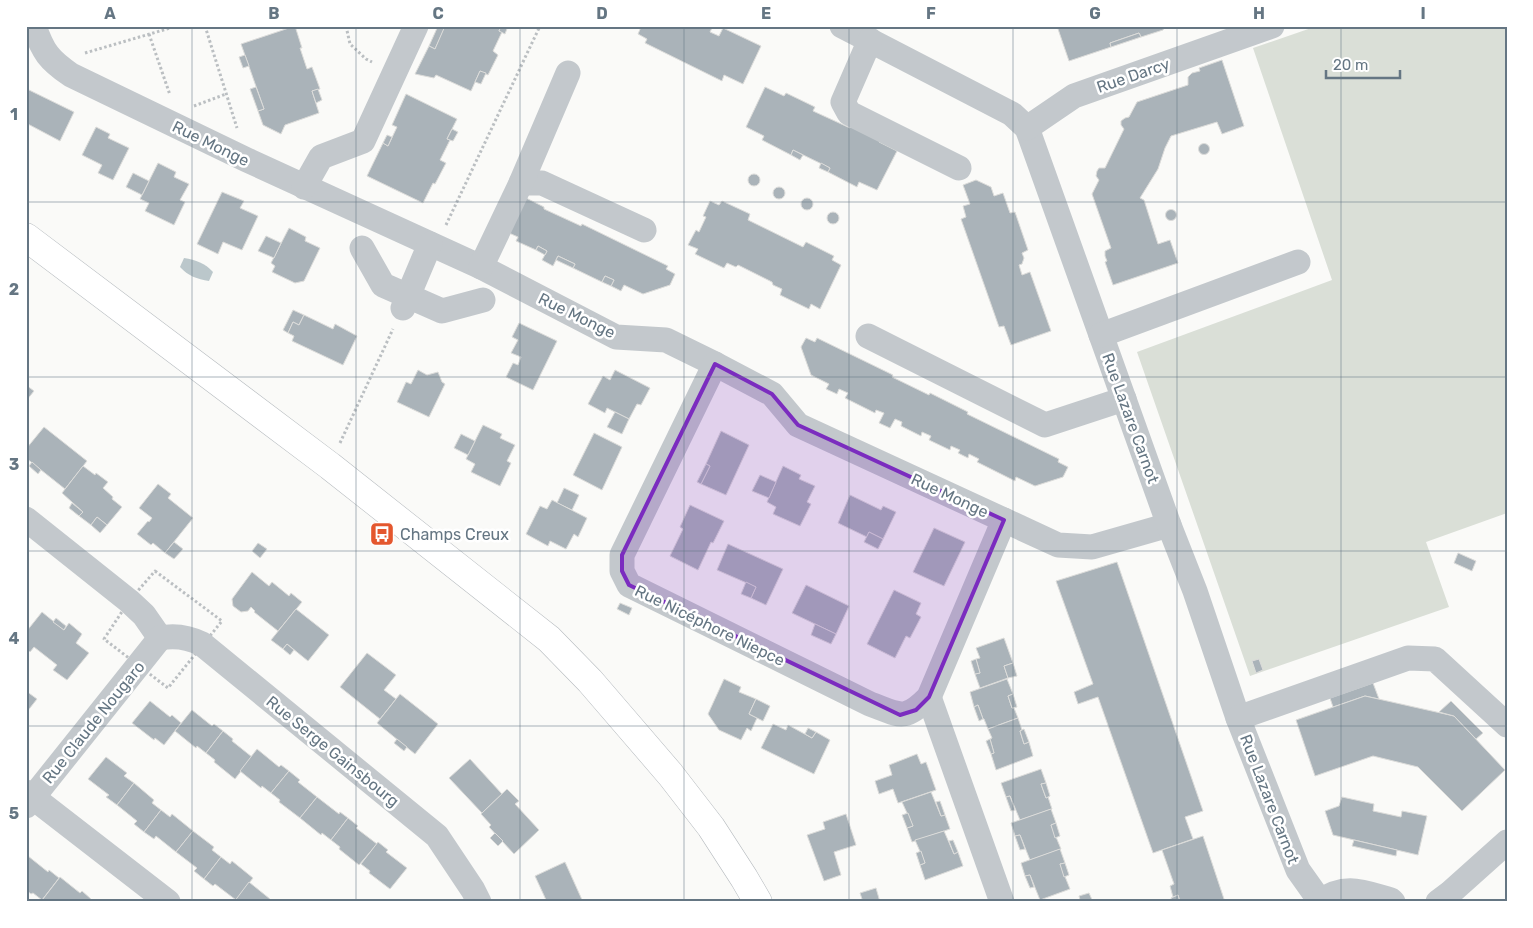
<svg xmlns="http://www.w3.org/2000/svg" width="1533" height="928" viewBox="0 0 1533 928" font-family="Rubik,sans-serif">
<rect width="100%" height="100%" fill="#fafaf8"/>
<polygon fill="#dadfd7" points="1317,26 1507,26 1507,513 1426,542 1449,607 1250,676 1137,352 1332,280 1253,48"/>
<path fill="#bbc7cb" d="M184,258C196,260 205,263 213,272L209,281C197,279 188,276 180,267Z"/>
<g fill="#aab3b9" stroke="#dcdcda">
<polygon points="295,26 302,48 300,48 307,69 312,67 320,89 312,91 319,113 285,125 281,134 263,125 258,111 264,109 241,44"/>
<polygon points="438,26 444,29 435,49 429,46"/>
<polygon points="445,26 501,26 499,31 502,32 493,51 498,55 488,75 480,71 471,91 436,75 434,78 415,74 429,46 435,49"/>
<polygon points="501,26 508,26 505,34 499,31"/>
<polygon points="640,26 713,26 710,32 719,36 723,28 761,46 743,84 724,75 722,81 645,43 647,39 638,34 641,27"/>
<polygon points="1057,26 1166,26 1163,30 1141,37 1139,33 1110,43 1111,47 1069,61"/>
<polygon points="1139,33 1141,37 1111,47 1110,43"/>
<polygon points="245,55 249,66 243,68 239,57"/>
<polygon points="1222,60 1244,126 1222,134 1217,122 1171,136 1165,148 1158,169 1140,198 1144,200 1158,244 1170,240 1178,263 1113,285 1105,262 1107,261 1105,256 1105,251 1111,248 1092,194 1099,180 1096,176 1097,171 1099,168 1105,168 1124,129 1121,125 1121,121 1125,118 1129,117 1137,102 1188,85 1188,77 1192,73 1200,71 1199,68"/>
<polygon points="480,71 486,73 481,84 475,82"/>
<polygon points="256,87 264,109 258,111 250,89"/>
<polygon points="765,87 784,96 786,93 815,107 813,111 850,128 852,124 881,138 879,142 897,151 877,190 859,182 857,187 828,172 830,168 793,150 791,155 762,140 764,136 746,127"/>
<polygon points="318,89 322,100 316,103 312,91"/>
<polygon points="29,90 74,112 60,141 26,123 26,96"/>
<polygon points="406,94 457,119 447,139 450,140 440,160 446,163 435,184 433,183 423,203 367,176 383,143 388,146 397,127 392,125"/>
<polygon points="96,127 110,134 108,138 129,148 113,180 98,173 102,165 82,155"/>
<polygon points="452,129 458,132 453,141 447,139"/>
<polygon points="387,135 392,137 388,146 383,143"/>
<circle cx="1204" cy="149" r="5.5"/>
<polygon points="793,150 803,155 800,160 791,155"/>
<polygon points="158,163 176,172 174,177 189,184 180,200 185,202 174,225 145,211 149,203 140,199"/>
<polygon points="821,163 830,168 828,172 819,168"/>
<polygon points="133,173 149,181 142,195 126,187"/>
<circle cx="754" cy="180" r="6"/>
<polygon points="976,180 991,187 994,196 1003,193 1010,213 1015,212 1028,250 1022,253 1024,258 1022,264 1019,265 1022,275 1030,272 1051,331 1011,345 1004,326 999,327 961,219 966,217 963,206 970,204 963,185"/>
<circle cx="779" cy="193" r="6"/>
<polygon points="222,192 244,201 240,208 258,216 242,250 223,242 218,254 197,244"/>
<circle cx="807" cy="204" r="6"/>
<polygon points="526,198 544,207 544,209 581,226 582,224 668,266 666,269 675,274 670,285 643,294 624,285 621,291 611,286 614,280 605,276 602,282 573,268 575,264 558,256 553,266 542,260 547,251 538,246 536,250 516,241 518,237 509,233"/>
<polygon points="710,201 719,205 722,201 750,214 748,220 803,247 806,242 834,256 832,260 841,265 820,309 811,304 809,309 780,295 782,289 773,285 772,282 738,265 736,267 727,263 724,268 695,254 698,249 688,245 696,230 699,232 706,217 703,216"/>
<circle cx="1171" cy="215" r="5.5"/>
<circle cx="833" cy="218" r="6"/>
<polygon points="289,228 306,237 305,241 320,248 304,281 295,283 272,272 275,266 271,263"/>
<polygon points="266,236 281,243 274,258 258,251"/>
<polygon points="538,246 547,251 545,255 536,250"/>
<polygon points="558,256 575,264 573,268 556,260"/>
<polygon points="605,276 614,280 611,286 602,282"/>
<polygon points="293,310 304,315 299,325 293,322 288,333 283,330"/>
<polygon points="304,315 333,329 335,324 357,336 343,365 292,341 294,336 288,333 293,322 299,325"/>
<polygon points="519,323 557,341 533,390 506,377 513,363 518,365 521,357 511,353 518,340 512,337"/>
<polygon points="806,338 815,342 817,338 893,375 892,377 929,395 930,393 968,412 967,414 1059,459 1058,462 1068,467 1063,477 1035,486 1016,477 1015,481 977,462 979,459 969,454 968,458 958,453 960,450 951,446 950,450 929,440 931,436 922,432 921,436 901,426 902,422 895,419 890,428 879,423 884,413 876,410 875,413 845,398 848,393 839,389 837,394 826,389 829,384 811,375 801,347"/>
<polygon points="418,370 427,375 438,372 442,382 445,384 429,417 397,402 406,382 411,384"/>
<polygon points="615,370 650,388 641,405 637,404 629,419 607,408 605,413 588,404 603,376 610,380"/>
<polygon points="26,385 34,391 26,401"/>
<polygon points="615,412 629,419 622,434 607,427"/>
<polygon points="483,425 502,434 500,438 515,445 507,461 511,463 500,486 471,472 475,464 466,459"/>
<polygon points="44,427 87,461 65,489 26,458 26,449"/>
<polygon points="721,431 749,445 726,495 701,484 710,466 706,464"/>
<polygon points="594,433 622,447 602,490 573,475"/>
<polygon points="461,434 475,441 468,455 454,448"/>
<polygon points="32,462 41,470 38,474 29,466"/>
<polygon points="706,464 710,466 701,484 697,482"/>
<polygon points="83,466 95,475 96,473 108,482 103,488 113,497 112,499 122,507 107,525 97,517 91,525 79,516 83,512 62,493"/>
<polygon points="783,466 801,475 799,479 815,486 807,502 811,504 800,526 773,514 776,507 767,502"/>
<polygon points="760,475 776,482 769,498 752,491"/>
<polygon points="158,484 171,494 168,498 193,518 165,553 153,543 151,545 137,534 148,521 149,522 152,518 139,508"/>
<polygon points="564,488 579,495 572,510 557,503"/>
<polygon points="850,495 881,510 883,506 896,512 883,539 869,532 867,537 838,523"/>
<polygon points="552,500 587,518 578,537 574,534 566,549 550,541 548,546 526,534 540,506 547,509"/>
<polygon points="72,503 83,512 79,516 69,508"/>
<polygon points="690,505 724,521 713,543 711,542 698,570 670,556 683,529 680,527"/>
<polygon points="97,517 107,525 100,533 91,525"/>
<polygon points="934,528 965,542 944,586 913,572"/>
<polygon points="869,532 883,539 878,549 864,542"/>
<polygon points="174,542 183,549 174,559 165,553"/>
<polygon points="258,543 267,549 260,558 252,551"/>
<polygon points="728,544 783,569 766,605 751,598 756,587 717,570"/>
<polygon points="1458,553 1476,561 1472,571 1454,563"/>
<polygon points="1117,562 1203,811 1185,817 1193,839 1153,853 1098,697 1078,704 1074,692 1093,684 1056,581"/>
<polygon points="252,572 269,586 272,582 289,596 291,593 302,602 278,631 254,612 255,611 251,607 248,611 241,612 233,606 232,599"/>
<polygon points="746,582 756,587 751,598 741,594"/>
<polygon points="806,585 849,606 836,634 792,613"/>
<polygon points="894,590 921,603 916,614 921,617 910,638 906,636 895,658 867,644"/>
<polygon points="620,603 632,608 629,615 617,609"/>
<polygon points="296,609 329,635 308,661 287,644 283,649 271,640"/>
<polygon points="42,612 64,630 69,623 82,634 76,643 89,653 67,680 53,670 57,665 34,647 30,652 26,648 26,632"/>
<polygon points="56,618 66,626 64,630 53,622"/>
<polygon points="815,624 836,634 831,644 811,635"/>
<polygon points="1004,638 1013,663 1004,666 1008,678 980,688 975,674 980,673 976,659 980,658 976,648"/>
<polygon points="287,644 294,650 290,655 283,649"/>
<polygon points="367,653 396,675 384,690 396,699 380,719 340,687"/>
<polygon points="976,659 980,673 975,674 971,661"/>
<polygon points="1259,659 1263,670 1256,673 1252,661"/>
<polygon points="1013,663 1017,676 1008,678 1004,666"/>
<polygon points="724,679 741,687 739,692 756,699 749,714 757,718 751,731 747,728 741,740 719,730 708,714"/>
<polygon points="1007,679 1013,694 1008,696 1012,708 1014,708 1018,718 988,729 984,719 983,719 978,705 974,707 970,692"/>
<polygon points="1373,683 1379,699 1365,696 1333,707 1330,698"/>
<polygon points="26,691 37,699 26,713"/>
<polygon points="400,694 438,724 415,754 377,723"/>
<polygon points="1013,694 1017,707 1012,708 1008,696"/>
<polygon points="1365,696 1454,716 1505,770 1462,811 1418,767 1373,756 1315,776 1296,720"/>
<polygon points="756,699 770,706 763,721 749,714"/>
<polygon points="150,701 170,717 172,715 181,723 164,745 155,738 154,740 132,723"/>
<polygon points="1451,701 1483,733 1476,739 1454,716 1439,712"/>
<polygon points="978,705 983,719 979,721 974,707"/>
<polygon points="192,710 212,726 214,724 223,731 206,753 197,746 196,748 175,731"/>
<polygon points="1018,718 1022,730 1020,731 1024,744 1029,742 1033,756 996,770 991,754 994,753 990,739 992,738 988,729"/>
<polygon points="773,724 786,730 788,725 812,738 816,732 830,740 814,774 761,748"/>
<polygon points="808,728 816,732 812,738 805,734"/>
<polygon points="1024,729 1029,742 1024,744 1020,731"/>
<polygon points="223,731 233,739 232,741 252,757 235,779 214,762 215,760 206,753"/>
<polygon points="397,739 407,747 404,751 394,743"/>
<polygon points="990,739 994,753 991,754 986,741"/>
<polygon points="257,749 279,767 281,765 289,771 271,793 262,786 261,788 240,771"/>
<polygon points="917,754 921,764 926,762 936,790 898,803 893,789 879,794 875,781 892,775 889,765"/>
<polygon points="106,757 127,773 124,776 134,783 117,805 106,797 109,795 88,779"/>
<polygon points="470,759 502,794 482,813 449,778"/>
<polygon points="1041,769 1046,783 1041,784 1046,798 1048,797 1052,809 1020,820 1010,796 1006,797 1001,783"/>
<polygon points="289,771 300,780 298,782 317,797 300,818 279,802 280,800 271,793"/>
<polygon points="134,783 154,800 152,803 161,810 144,832 134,824 137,821 117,805"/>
<polygon points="1046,783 1050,796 1046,798 1041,784"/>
<polygon points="507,789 519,801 515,804 539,830 514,854 489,827 491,825 481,814"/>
<polygon points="931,792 941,816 945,815 950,829 912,842 907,828 913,826 902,802"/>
<polygon points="1010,796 1015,810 1011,811 1006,797"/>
<polygon points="317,797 339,814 340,812 348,818 331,840 322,833 321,835 300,818"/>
<polygon points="1342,797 1374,804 1373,811 1401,817 1402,811 1427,816 1418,855 1333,835 1325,811 1339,806"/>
<polygon points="940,801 945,815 941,816 936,802"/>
<polygon points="1051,809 1056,823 1051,825 1061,849 1030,860 1020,835 1015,836 1011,823"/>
<polygon points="161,810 170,817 172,814 193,831 176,852 156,836 154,839 144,832"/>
<polygon points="908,813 913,826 907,828 902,815"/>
<polygon points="846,814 856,845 834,852 841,875 824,881 807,835 825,829 823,822"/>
<polygon points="348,818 358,826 356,828 377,844 359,865 339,849 340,847 331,840"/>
<polygon points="1056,823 1060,836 1055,838 1051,825"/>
<polygon points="193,831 214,847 212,850 221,857 204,879 194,871 197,868 176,852"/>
<polygon points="944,831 954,854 958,852 963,866 925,880 920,865 925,863 915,840"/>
<polygon points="495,833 503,841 498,846 490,838"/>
<polygon points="1020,835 1025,849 1020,850 1015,836"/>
<polygon points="1203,836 1225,902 1180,902 1178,895 1173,897 1170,886 1174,884 1162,850"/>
<polygon points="953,840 958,852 954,854 949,841"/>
<polygon points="1354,840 1397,850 1396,856 1352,846"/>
<polygon points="378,842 388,850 386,852 407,868 390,889 369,873 370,871 361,864"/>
<polygon points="1060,849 1065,863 1060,864 1070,889 1040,900 1030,875 1025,876 1021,863"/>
<polygon points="921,851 925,863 920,865 916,853"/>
<polygon points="28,856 48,872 49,870 59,878 42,900 33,893 31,894 26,890 26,858"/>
<polygon points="221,857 230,864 232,861 253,878 236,900 215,884 213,886 204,879"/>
<polygon points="565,862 583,902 547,902 535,876"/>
<polygon points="1065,863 1069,875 1064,877 1060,864"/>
<polygon points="1030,875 1034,887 1030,888 1025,876"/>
<polygon points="60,877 80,893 82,891 91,899 89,902 47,902 43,899"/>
<polygon points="249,882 270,899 269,900 271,902 234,902"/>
<polygon points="876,888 880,902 863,902 860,893"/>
<polygon points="1089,893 1093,902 1075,902 1080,900 1079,896"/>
<polygon points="1178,895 1180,902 1172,902 1171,898"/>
</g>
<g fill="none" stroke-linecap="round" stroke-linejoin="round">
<defs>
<polyline id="major" points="26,237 330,466 549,639 590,681 670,774 711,827 744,878 758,902"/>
</defs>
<use href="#major" stroke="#b5babe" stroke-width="29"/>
<g stroke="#bbbfc2" stroke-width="3" stroke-dasharray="2.5 2.5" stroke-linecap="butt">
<polyline points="205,26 237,128"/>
<polyline points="346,26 350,44 366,59 372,62"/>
<polyline points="149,34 170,95"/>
<polyline points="85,53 177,26"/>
<polyline points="194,106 226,94"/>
<polyline points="446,225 540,26"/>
<polyline points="340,443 393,329"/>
<polygon points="155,571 222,621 168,688 104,639 129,601"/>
</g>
<g stroke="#c3c8cc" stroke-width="25">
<path d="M34,26C43,52 49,60 71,75L247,160L481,267L616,337L666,340L715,364L772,394L798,425L1058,545L1092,547L1169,525"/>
<polyline points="842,26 1012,114 1027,128 1169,525 1195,591 1238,718 1298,870 1320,901"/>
<polyline points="870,40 843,102 849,113 959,168"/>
<polyline points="1027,128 1074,96 1272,26"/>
<polyline points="521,183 542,183 644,230"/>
<polyline points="304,187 321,157 363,141 416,26"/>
<polyline points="362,248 383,285 442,311 483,300"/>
<polyline points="481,267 521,183 568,73"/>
<polyline points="403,308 430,244"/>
<polyline points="1101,335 1298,262"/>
<polyline points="868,336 1045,425 1124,399"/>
<path d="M715,364L622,555V571L629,585L870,704C900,715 904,722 929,697L1004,520"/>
<polyline points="26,519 129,601 144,615 160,638"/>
<path d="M160,638C175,635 188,637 202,644L437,836L473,890L479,902"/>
<polyline points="929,697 1002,902"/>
<polyline points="1238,718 1408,658 1435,659 1507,725"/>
<polyline points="26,792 168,902"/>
<polyline points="26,806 160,638"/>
<path d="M1319,902C1345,883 1363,892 1391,900L1393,902"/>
<polyline points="1438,902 1450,893 1507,842"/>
</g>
<use href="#major" stroke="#fff" stroke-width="28"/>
</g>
<path fill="#7b2cbf" fill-opacity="0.2" stroke="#7b2cbf" stroke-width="4" stroke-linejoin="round" d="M715,364L772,394L798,425L1004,520L929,697L916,710L900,715L629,585L622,571V555Z"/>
<path fill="none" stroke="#657683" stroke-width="1" stroke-opacity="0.55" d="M192,26V902M356,26V902M520,26V902M684,26V902M849,26V902M1013,26V902M1177,26V902M1341,26V902M26,202H1507M26,377H1507M26,551H1507M26,726H1507"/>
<defs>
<symbol id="bus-square" viewBox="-11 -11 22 22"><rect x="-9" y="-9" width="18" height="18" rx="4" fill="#e4572e" stroke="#fff"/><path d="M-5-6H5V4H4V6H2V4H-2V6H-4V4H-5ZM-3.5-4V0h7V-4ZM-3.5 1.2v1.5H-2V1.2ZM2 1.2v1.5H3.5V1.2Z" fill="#fff"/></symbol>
</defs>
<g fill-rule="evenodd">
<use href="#bus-square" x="368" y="520" width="28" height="28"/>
</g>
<g text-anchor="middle" stroke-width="5" stroke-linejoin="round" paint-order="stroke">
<g font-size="16" fill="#657683" stroke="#fff">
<text transform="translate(1133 75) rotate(-19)" y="6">Rue Darcy</text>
<text transform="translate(211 143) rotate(26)" y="6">Rue Monge</text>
<text transform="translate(577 315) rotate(26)" y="6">Rue Monge</text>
<text transform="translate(1131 418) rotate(70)" y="6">Rue Lazare Carnot</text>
<text transform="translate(950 495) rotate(25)" y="6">Rue Monge</text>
<text transform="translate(710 625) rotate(26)" y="6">Rue Nicéphore Niepce</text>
<text transform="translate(93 722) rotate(-51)" y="6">Rue Claude Nougaro</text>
<text transform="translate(333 751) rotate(39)" y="6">Rue Serge Gainsbourg</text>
<text transform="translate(1270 799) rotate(69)" y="6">Rue Lazare Carnot</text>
</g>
<g font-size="16" fill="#657683" stroke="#fff" text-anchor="start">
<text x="400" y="540">Champs Creux</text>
</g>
</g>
<rect width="1533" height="928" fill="none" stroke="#ffffff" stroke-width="55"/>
<path d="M1326 70v8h74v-8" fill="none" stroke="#657683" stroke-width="2.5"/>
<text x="1333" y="70" font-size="15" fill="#657683" stroke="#ffffff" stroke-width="4" paint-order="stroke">20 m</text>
<rect x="28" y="28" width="1478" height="872" fill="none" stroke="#657683" stroke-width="2"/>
<g font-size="16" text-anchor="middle" font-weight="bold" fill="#657683">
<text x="110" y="19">A</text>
<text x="274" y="19">B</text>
<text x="438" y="19">C</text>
<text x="602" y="19">D</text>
<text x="766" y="19">E</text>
<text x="931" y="19">F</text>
<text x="1095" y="19">G</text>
<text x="1259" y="19">H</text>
<text x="1423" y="19">I</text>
<text x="14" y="120">1</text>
<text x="14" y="295">2</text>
<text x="14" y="470">3</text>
<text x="14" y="644">4</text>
<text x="14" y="819">5</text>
</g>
</svg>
